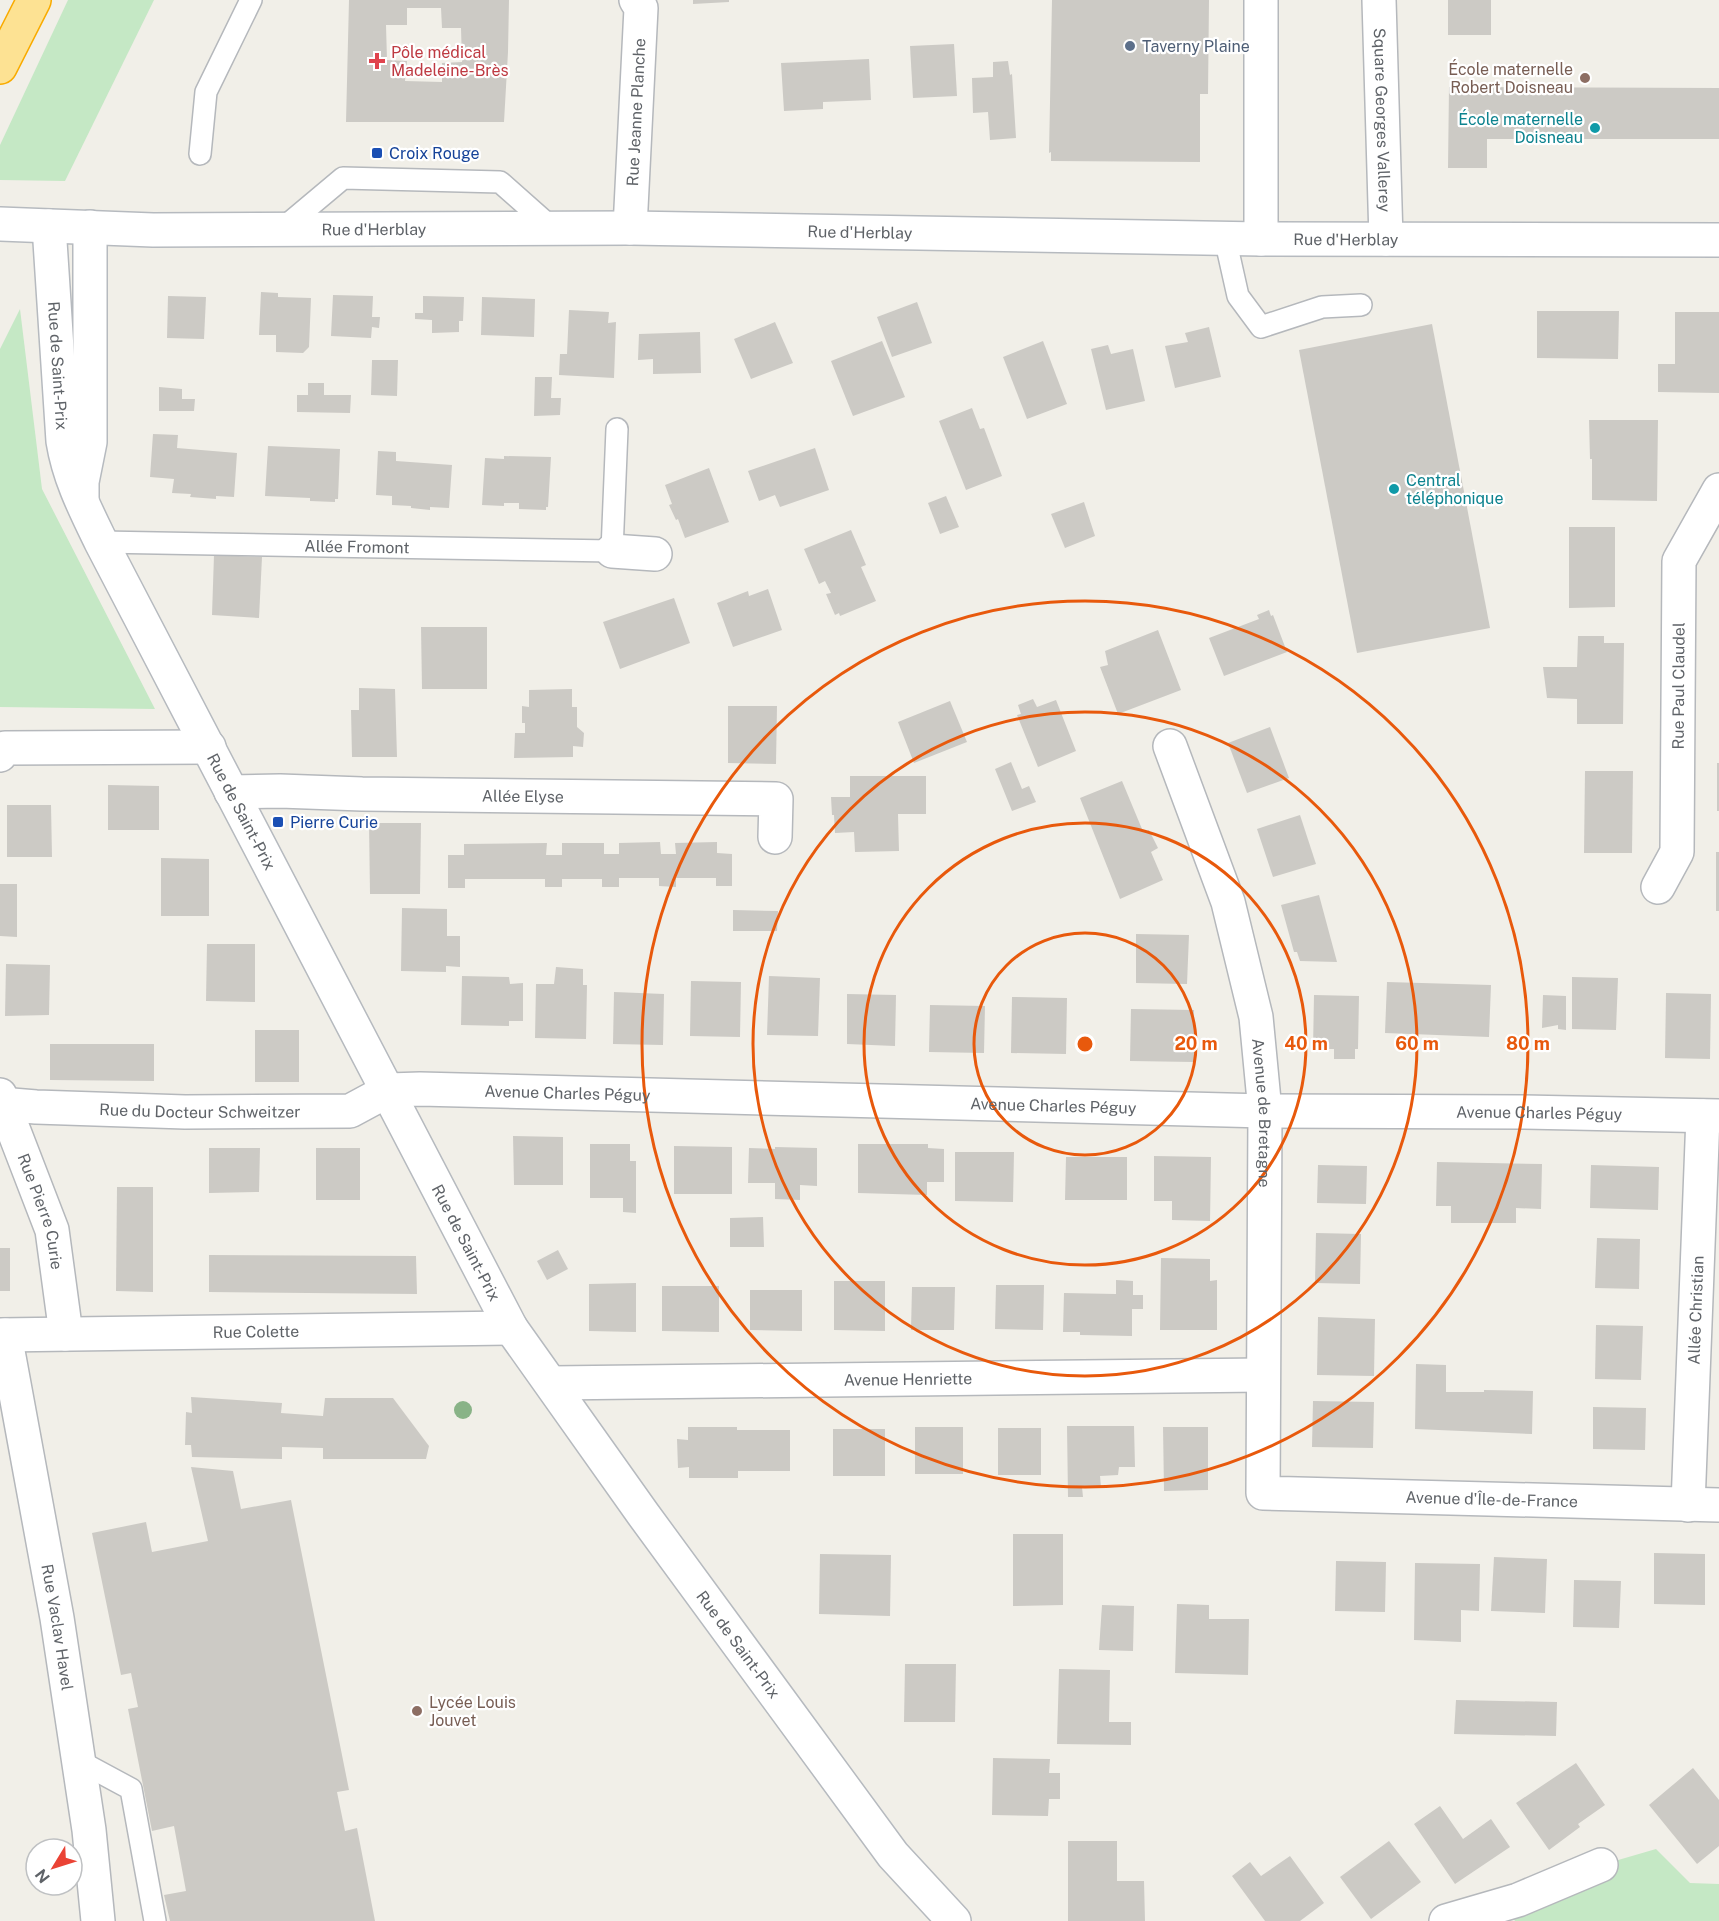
<svg xmlns="http://www.w3.org/2000/svg" width="1719" height="1921" viewBox="0 0 1719 1921" font-family="'Public Sans',sans-serif">
<rect width="100%" height="100%" fill="#f1efe8"/>
<g fill="#c5e8c5">
<polygon points="68,0 154,0 65,181 0,180 0,145"/>
<polygon points="20,309 42,489 155,709 0,707 0,349"/>
<polygon points="1656,1849 1690,1883 1719,1884 1719,1921 1515,1921 1504,1904 1601,1865"/>
</g>
<g fill="#cccac5" fill-rule="evenodd">
<path d="M349,0H509L508,52L504,122H346ZM407,8H441L442,28H461L462,62L442,63V82L405,81L407,61L387,60L386,25H407Z"/>
<polygon points="693,0 729,0 729,2 693,4"/>
<polygon points="1052,0 1209,0 1208,94 1200,94 1200,162 1051,161 1051,152 1049,153"/>
<rect x="1448" y="0" width="43" height="35"/>
<polygon points="954,44 957,96 913,98 910,46"/>
<polygon points="869,59 871,100 823,102 823,109 784,111 781,63"/>
<polygon points="1008,61 1010,75 1012,74 1016,138 990,140 988,112 973,113 972,78 993,77 993,62"/>
<polygon points="1449,87 1719,88 1719,139 1487,139 1487,168 1448,168"/>
<polygon points="261,292 278,293 278,297 311,298 309,347 303,353 276,352 276,335 259,335"/>
<polygon points="333,295 373,296 372,317 380,317 379,328 372,327 371,338 331,336"/>
<polygon points="168,296 206,297 204,339 167,338"/>
<polygon points="423,296 464,297 463,321 459,321 459,332 432,333 432,320 415,319 415,313 423,313"/>
<polygon points="482,297 535,299 534,337 481,335"/>
<polygon points="917,302 932,343 892,357 877,317"/>
<polygon points="569,310 609,312 608,323 616,322 614,378 559,375 560,354 567,354"/>
<polygon points="1537,311 1619,311 1618,359 1537,358"/>
<polygon points="1675,312 1719,312 1719,393 1658,392 1658,364 1675,364"/>
<polygon points="775,322 793,363 751,379 734,339"/>
<polygon points="1432,324 1490,628 1357,653 1299,350"/>
<polygon points="1209,327 1221,377 1175,388 1165,346 1188,342 1185,333"/>
<polygon points="700,332 701,373 653,374 653,359 638,360 639,334"/>
<polygon points="882,341 905,397 853,416 831,361"/>
<polygon points="1043,341 1067,404 1027,419 1003,357"/>
<polygon points="1108,345 1111,354 1133,349 1145,401 1106,410 1091,349"/>
<polygon points="372,360 398,360 397,396 371,395"/>
<polygon points="535,377 552,377 551,398 561,398 560,415 534,416"/>
<polygon points="308,383 324,383 324,395 351,395 350,413 297,412 297,395 308,395"/>
<polygon points="159,387 182,389 182,399 195,399 194,411 159,411"/>
<polygon points="972,408 980,429 984,428 1002,476 966,490 939,421"/>
<polygon points="1589,420 1658,420 1657,501 1592,500 1592,459 1590,459"/>
<polygon points="153,434 178,435 177,448 237,453 234,497 216,496 216,499 190,497 191,494 172,493 174,479 150,477"/>
<polygon points="268,446 340,449 338,499 335,499 335,502 310,501 310,498 265,496"/>
<polygon points="815,448 829,490 780,507 775,495 759,501 748,471"/>
<polygon points="378,451 396,452 396,461 452,465 449,508 430,507 430,510 411,508 411,506 392,505 392,496 376,495"/>
<polygon points="504,456 551,457 548,507 546,507 546,510 519,509 519,503 504,503 504,506 482,505 485,458 504,459"/>
<polygon points="709,468 729,522 685,538 678,519 676,520 669,505 672,504 665,485"/>
<polygon points="946,496 959,527 940,534 928,503"/>
<polygon points="1084,502 1095,536 1065,548 1051,514"/>
<polygon points="1569,527 1615,527 1615,607 1569,608"/>
<polygon points="851,530 866,565 861,567 876,601 840,616 839,613 835,615 826,594 831,593 825,581 819,584 804,549"/>
<polygon points="214,555 262,557 259,618 212,615"/>
<polygon points="768,589 782,630 733,647 717,603 748,591 749,596"/>
<polygon points="674,598 690,643 620,669 603,622"/>
<polygon points="1269,610 1271,616 1273,615 1287,652 1224,676 1209,638 1259,619 1257,615"/>
<polygon points="421,627 487,627 487,689 422,689"/>
<polygon points="1158,630 1181,690 1118,714 1100,667 1108,665 1105,651"/>
<polygon points="1578,636 1604,636 1604,643 1624,643 1623,724 1577,724 1577,699 1547,698 1543,667 1577,667"/>
<polygon points="359,688 395,689 397,757 352,757 351,710 359,710"/>
<polygon points="572,689 572,707 577,707 577,727 584,733 583,747 573,746 573,757 514,758 515,733 525,733 525,723 522,723 522,706 529,707 529,690"/>
<polygon points="1033,699 1037,707 1056,700 1076,751 1038,767 1017,715 1021,714 1018,705"/>
<polygon points="950,701 967,742 914,763 898,722"/>
<polygon points="728,706 777,706 776,764 728,763"/>
<polygon points="1270,727 1289,778 1247,793 1228,743"/>
<polygon points="1011,762 1022,789 1029,786 1036,802 1012,811 995,769"/>
<rect x="1717" y="763" width="2" height="48"/>
<polygon points="1585,771 1633,771 1632,853 1584,853"/>
<polygon points="850,776 926,776 926,814 898,814 899,851 855,852 854,832 835,833 834,815 832,815 831,797 850,797"/>
<polygon points="1122,781 1142,829 1143,832 1149,830 1158,848 1151,852 1163,880 1120,899 1080,798"/>
<polygon points="108,785 159,786 159,830 108,830"/>
<polygon points="7,805 51,805 52,857 7,857"/>
<polygon points="1300,815 1316,864 1273,877 1257,829"/>
<polygon points="369,823 421,823 420,894 370,894"/>
<polygon points="660,842 661,854 676,854 675,843 717,842 717,853 732,854 732,886 716,886 716,878 676,878 676,887 659,886 659,878 619,878 619,887 602,887 602,879 562,879 562,887 545,887 545,879 465,879 465,888 448,888 448,855 464,855 464,844 547,843 546,855 562,855 562,843 604,843 604,854 619,854 619,843"/>
<rect x="1716" y="852" width="3" height="59"/>
<polygon points="161,858 209,859 209,916 161,916"/>
<polygon points="0,884 17,884 17,937 0,936"/>
<polygon points="1319,895 1337,962 1300,961 1297,952 1294,952 1281,905"/>
<polygon points="402,908 447,909 447,936 460,936 460,967 446,966 446,972 401,971"/>
<polygon points="733,910 778,911 777,931 733,931"/>
<polygon points="1136,934 1189,935 1187,984 1136,983"/>
<polygon points="207,944 255,944 255,1002 206,1001"/>
<polygon points="6,964 50,965 49,1015 5,1016"/>
<polygon points="556,967 583,969 583,985 587,985 586,1039 535,1038 536,984 554,984"/>
<polygon points="462,976 509,977 510,984 523,983 523,1021 509,1021 509,1026 461,1025"/>
<polygon points="769,976 820,978 818,1036 767,1035"/>
<polygon points="1572,977 1618,978 1616,1030 1572,1029"/>
<polygon points="691,981 741,982 740,1037 690,1036"/>
<polygon points="1387,982 1491,985 1489,1037 1385,1033"/>
<polygon points="614,992 664,994 663,1045 613,1044"/>
<polygon points="1666,993 1711,994 1710,1059 1665,1058"/>
<polygon points="847,994 896,995 895,1046 847,1044"/>
<polygon points="1314,995 1359,996 1358,1049 1355,1049 1355,1059 1334,1059 1334,1049 1313,1049"/>
<polygon points="1543,995 1566,996 1566,1030 1558,1029 1558,1025 1542,1028"/>
<polygon points="1012,997 1067,998 1066,1054 1011,1053"/>
<polygon points="930,1005 985,1006 984,1053 929,1052"/>
<polygon points="1131,1009 1194,1010 1194,1062 1130,1061"/>
<rect x="255" y="1030" width="44" height="52"/>
<polygon points="50,1044 154,1044 154,1081 50,1080"/>
<polygon points="513,1136 563,1137 563,1185 514,1185"/>
<polygon points="590,1144 630,1144 630,1161 636,1161 636,1213 623,1212 623,1198 590,1198"/>
<polygon points="858,1144 928,1144 928,1148 944,1149 944,1182 927,1182 927,1195 858,1193"/>
<polygon points="674,1146 732,1147 732,1194 674,1194"/>
<polygon points="775,1147 817,1148 817,1186 800,1185 800,1200 775,1199 775,1183 748,1183 749,1148 775,1149"/>
<polygon points="209,1148 260,1148 259,1192 209,1193"/>
<rect x="316" y="1148" width="44" height="52"/>
<polygon points="955,1152 1014,1152 1013,1202 955,1201"/>
<polygon points="1154,1156 1211,1157 1210,1221 1172,1220 1172,1201 1154,1201"/>
<polygon points="1066,1157 1127,1157 1127,1200 1065,1200"/>
<polygon points="1437,1162 1542,1164 1541,1209 1516,1208 1516,1223 1451,1223 1451,1206 1436,1206"/>
<polygon points="1318,1165 1367,1166 1366,1204 1317,1203"/>
<polygon points="1591,1165 1659,1167 1658,1210 1590,1208"/>
<polygon points="117,1187 153,1187 153,1292 116,1291"/>
<polygon points="763,1217 764,1247 730,1247 730,1218"/>
<polygon points="1316,1233 1361,1234 1360,1284 1315,1283"/>
<polygon points="1597,1238 1640,1239 1639,1289 1595,1288"/>
<rect x="0" y="1248" width="10" height="43"/>
<polygon points="558,1250 568,1269 547,1280 537,1261"/>
<polygon points="209,1255 416,1256 417,1294 209,1292"/>
<polygon points="1161,1258 1210,1259 1210,1281 1217,1280 1217,1330 1160,1330"/>
<polygon points="1116,1280 1133,1281 1133,1295 1143,1295 1143,1309 1132,1309 1132,1336 1080,1335 1080,1332 1063,1332 1064,1293 1116,1294"/>
<polygon points="834,1281 885,1281 885,1331 834,1330"/>
<polygon points="636,1283 636,1332 589,1331 589,1284"/>
<polygon points="996,1285 1044,1285 1043,1330 995,1329"/>
<polygon points="662,1286 719,1286 719,1332 662,1331"/>
<polygon points="912,1287 955,1287 954,1330 911,1330"/>
<polygon points="750,1290 802,1290 802,1331 750,1330"/>
<polygon points="1318,1317 1375,1319 1374,1376 1317,1375"/>
<polygon points="1596,1325 1643,1326 1641,1380 1595,1379"/>
<polygon points="1416,1364 1446,1365 1446,1392 1484,1392 1484,1390 1533,1391 1532,1434 1415,1429"/>
<polygon points="191,1397 282,1403 281,1413 323,1416 325,1398 393,1398 429,1446 426,1459 323,1459 323,1448 282,1447 282,1459 192,1457 191,1445 185,1445 186,1412 192,1413"/>
<polygon points="1313,1401 1374,1402 1373,1448 1312,1447"/>
<polygon points="1593,1407 1646,1408 1645,1450 1593,1449"/>
<polygon points="1067,1426 1134,1426 1135,1467 1119,1467 1118,1475 1100,1476 1101,1487 1082,1487 1083,1497 1068,1497"/>
<polygon points="688,1427 737,1427 737,1430 790,1430 790,1471 738,1471 738,1478 689,1478 689,1467 678,1468 677,1439 688,1440"/>
<rect x="915" y="1427" width="48" height="47"/>
<polygon points="1163,1427 1208,1427 1208,1490 1164,1491"/>
<rect x="998" y="1428" width="43" height="47"/>
<rect x="833" y="1429" width="52" height="47"/>
<polygon points="191,1467 233,1471 241,1509 291,1500 349,1790 337,1792 345,1831 357,1828 375,1921 170,1921 164,1895 186,1891 174,1826 152,1831 128,1709 138,1707 131,1673 121,1675 92,1533 146,1522 152,1552 208,1541"/>
<polygon points="1013,1534 1063,1534 1063,1605 1013,1606"/>
<polygon points="1654,1553 1705,1554 1705,1605 1654,1604"/>
<polygon points="820,1554 891,1555 890,1616 819,1614"/>
<polygon points="1494,1557 1547,1559 1545,1613 1491,1611"/>
<polygon points="1336,1561 1386,1562 1385,1612 1335,1611"/>
<polygon points="1415,1563 1480,1564 1479,1611 1461,1610 1461,1642 1414,1640"/>
<polygon points="1574,1580 1621,1581 1619,1628 1573,1627"/>
<polygon points="1177,1604 1209,1605 1209,1619 1249,1619 1248,1675 1175,1673"/>
<polygon points="1102,1605 1134,1606 1133,1651 1099,1650"/>
<polygon points="905,1664 956,1664 955,1722 904,1722"/>
<polygon points="1059,1669 1110,1670 1109,1722 1131,1722 1131,1745 1057,1744"/>
<polygon points="1456,1700 1557,1702 1556,1736 1454,1734"/>
<polygon points="993,1758 1050,1759 1049,1773 1060,1773 1060,1799 1049,1799 1048,1816 992,1815"/>
<polygon points="1576,1763 1605,1805 1578,1824 1580,1827 1549,1850 1516,1803"/>
<polygon points="1693,1768 1719,1800 1719,1846 1697,1864 1649,1805"/>
<polygon points="1440,1806 1463,1839 1491,1819 1510,1847 1455,1884 1414,1824"/>
<polygon points="1068,1841 1117,1841 1117,1881 1144,1881 1145,1921 1068,1921"/>
<polygon points="1389,1841 1421,1882 1371,1919 1340,1877"/>
<polygon points="1290,1856 1324,1903 1300,1921 1265,1921 1232,1876 1250,1862 1261,1876"/>
</g>
<g fill="none" stroke-linecap="round" stroke-linejoin="round">
<defs>
<g id="lane">
<polyline points="200,154 206,92 251,0"/>
<polyline points="281,230 343,178 500,182 552,228"/>
<polyline points="1225,238 1238,296 1261,327 1322,307 1361,305"/>
<path id="s1" d="M101,542L612,551L617,429"/>
<polyline points="79,1761 131,1789 155,1921"/>
</g>
<g id="street">
<polyline points="1261,0 1261,239"/>
<path id="s2" d="M1379,0L1386,239"/>
<path id="s3" d="M630,228L641,8L636,0"/>
<polyline points="612,551 655,554"/>
<path id="s4" d="M1170,746L1228,902L1256,1017L1265,1111L1263,1493L1719,1505"/>
<polyline points="0,755 5,748 209,747"/>
<path id="s5" d="M231,792L280,791L362,794L776,799L775,837"/>
<path id="s6" d="M1658,887L1677,852L1679,561L1719,490"/>
<path id="s7" d="M0,1095L52,1230L66,1334"/>
<path id="s8" d="M0,1104L36,1107L185,1112L350,1111L389,1090L420,1089L1265,1111L1522,1112L1719,1116"/>
<path id="s9" d="M0,1335L511,1328"/>
<path id="s10" d="M5,1335L57,1618L89,1830L98,1921"/>
<path id="s11" d="M552,1383L1263,1375"/>
<path id="s12" d="M1688,1505L1703,1116"/>
<polyline points="1446,1921 1518,1900 1601,1865"/>
</g>
<g id="secondary">
<path id="s13" d="M0,224L153,230L630,228L1261,239L1719,240"/>
<path id="s14" d="M49,226L63,441C69,478 85,509 101,542L511,1328L643,1514L893,1855L954,1921"/>
<polyline points="82,498 82,482 90,442 90,227"/>
</g>
<polyline id="highway" points="0,67 34,0"/>
</defs>
<use href="#lane" stroke="#b5b8bc" stroke-width="24"/>
<use href="#street" stroke="#b5b8bc" stroke-width="36"/>
<use href="#secondary" stroke="#b6babf" stroke-width="36"/>
<use href="#highway" stroke="#f9ab00" stroke-width="36"/>
<use href="#lane" stroke="#fff" stroke-width="21"/>
<use href="#street" stroke="#fff" stroke-width="33"/>
<use href="#secondary" stroke="#fff" stroke-width="33"/>
<use href="#highway" stroke="#fde293" stroke-width="33"/>
</g>
<circle fill="#89b387" cx="463" cy="1410" r="9"/>
<g fill="none" stroke="#e8590c" stroke-width="3">
<circle cx="1085" cy="1044" r="111"/>
<circle cx="1085" cy="1044" r="221"/>
<circle cx="1085" cy="1044" r="332"/>
<circle cx="1085" cy="1044" r="443"/>
</g>
<circle fill="#5c6f8a" stroke="#fff" stroke-width="2" cx="1130" cy="46" r="6"/>
<path fill="#e0444e" stroke="#fff" stroke-width="2" d="M374 52h6v6h6v6h-6v6h-6v-6h-6v-6h6z"/>
<g fill="#8d6e63" stroke="#fff" stroke-width="2">
<circle cx="1585" cy="78" r="6"/>
<circle cx="417" cy="1711" r="6"/>
</g>
<g fill="#0f9aa8" stroke="#fff" stroke-width="2">
<circle cx="1595" cy="128" r="6"/>
<circle cx="1394" cy="489" r="6"/>
</g>
<g fill="#1a4fb4" stroke="#fff" stroke-width="2">
<rect x="371" y="147" width="12" height="12" rx="3"/>
<rect x="272" y="816" width="12" height="12" rx="3"/>
</g>
<g text-anchor="middle" stroke-width="4.5" stroke-linejoin="round" paint-order="stroke">
<g font-size="16" fill="#4e5e75" stroke="#fff" text-anchor="start">
<text x="1142" y="52">Taverny Plaine</text>
</g>
<g font-size="16" fill="#be3a42" stroke="#fff" text-anchor="start">
<text x="391" y="58">Pôle médical<tspan x="391" dy="18">Madeleine-Brès</tspan></text>
</g>
<g font-size="16" fill="#785e54" stroke="#fff" text-anchor="end">
<text x="1573" y="75">École maternelle<tspan x="1573" dy="18">Robert Doisneau</tspan></text>
<text x="429" y="1708" text-anchor="start">Lycée Louis<tspan x="429" dy="18">Jouvet</tspan></text>
</g>
<g font-size="16" fill="#5f6368" stroke="#fff">
<text dy="6" stroke="none"><textPath href="#s3" startOffset="116">Rue Jeanne Planche</textPath></text>
<text dy="6" stroke="none"><textPath href="#s2" startOffset="120">Square Georges Vallerey</textPath></text>
<text dy="6" stroke="none"><textPath href="#s13" startOffset="374">Rue d'Herblay</textPath></text>
<text dy="6" stroke="none"><textPath href="#s13" startOffset="860">Rue d'Herblay</textPath></text>
<text dy="6" stroke="none"><textPath href="#s13" startOffset="1346">Rue d'Herblay</textPath></text>
<text dy="6" stroke="none"><textPath href="#s14" startOffset="140">Rue de Saint-Prix</textPath></text>
<text dy="6" stroke="none"><textPath href="#s1" startOffset="256">Allée Fromont</textPath></text>
<text dy="6" stroke="none"><textPath href="#s6" startOffset="206">Rue Paul Claudel</textPath></text>
<text dy="6" stroke="none"><textPath href="#s5" startOffset="292">Allée Elyse</textPath></text>
<text dy="6" stroke="none"><textPath href="#s14" startOffset="628">Rue de Saint-Prix</textPath></text>
<text dy="6" stroke="none"><textPath href="#s8" startOffset="573">Avenue Charles Péguy</textPath></text>
<text dy="6" stroke="none"><textPath href="#s8" startOffset="1059">Avenue Charles Péguy</textPath></text>
<text dy="6" stroke="none"><textPath href="#s8" startOffset="200">Rue du Docteur Schweitzer</textPath></text>
<text dy="6" stroke="none"><textPath href="#s4" startOffset="381">Avenue de Bretagne</textPath></text>
<text dy="6" stroke="none"><textPath href="#s8" startOffset="1545">Avenue Charles Péguy</textPath></text>
<text dy="6" stroke="none"><textPath href="#s7" startOffset="124">Rue Pierre Curie</textPath></text>
<text dy="6" stroke="none"><textPath href="#s14" startOffset="1114">Rue de Saint-Prix</textPath></text>
<text dy="6" stroke="none"><textPath href="#s12" startOffset="195">Allée Christian</textPath></text>
<text dy="6" stroke="none"><textPath href="#s9" startOffset="256">Rue Colette</textPath></text>
<text dy="6" stroke="none"><textPath href="#s11" startOffset="356">Avenue Henriette</textPath></text>
<text dy="6" stroke="none"><textPath href="#s4" startOffset="990">Avenue d'Île-de-France</textPath></text>
<text dy="6" stroke="none"><textPath href="#s10" startOffset="297">Rue Vaclav Havel</textPath></text>
<text dy="6" stroke="none"><textPath href="#s14" startOffset="1600">Rue de Saint-Prix</textPath></text>
</g>
<g font-size="16" fill="#0d838f" stroke="#fff" text-anchor="end">
<text x="1583" y="125">École maternelle<tspan x="1583" dy="18">Doisneau</tspan></text>
<text x="1406" y="486" text-anchor="start">Central<tspan x="1406" dy="18">téléphonique</tspan></text>
</g>
<g font-size="16" fill="#164399" stroke="#fff" text-anchor="start">
<text x="389" y="159">Croix Rouge</text>
<text x="290" y="828">Pierre Curie</text>
</g>
</g>
<circle cx="1085" cy="1044" r="9" fill="#e8590c" stroke="#fff" stroke-width="3"/>
<g font-size="18" text-anchor="middle" font-weight="bold" fill="#e8590c" stroke="#fff" stroke-width="4.5" stroke-linejoin="round" paint-order="stroke">
<text x="1196" y="1050">20 m</text>
<text x="1306" y="1050">40 m</text>
<text x="1417" y="1050">60 m</text>
<text x="1528" y="1050">80 m</text>
</g>
<g transform="translate(54 1867) rotate(232)"><circle r="28" fill="#ffffff" stroke="#bfc1c3" stroke-width="1.5"/>
<path d="M0-4.5L10 22L0 15L-10 22Z" fill="#ea4335"/>
<text y="-9" font-size="16" font-weight="bold" text-anchor="middle" fill="#5f6368">N</text>
</g>
</svg>
